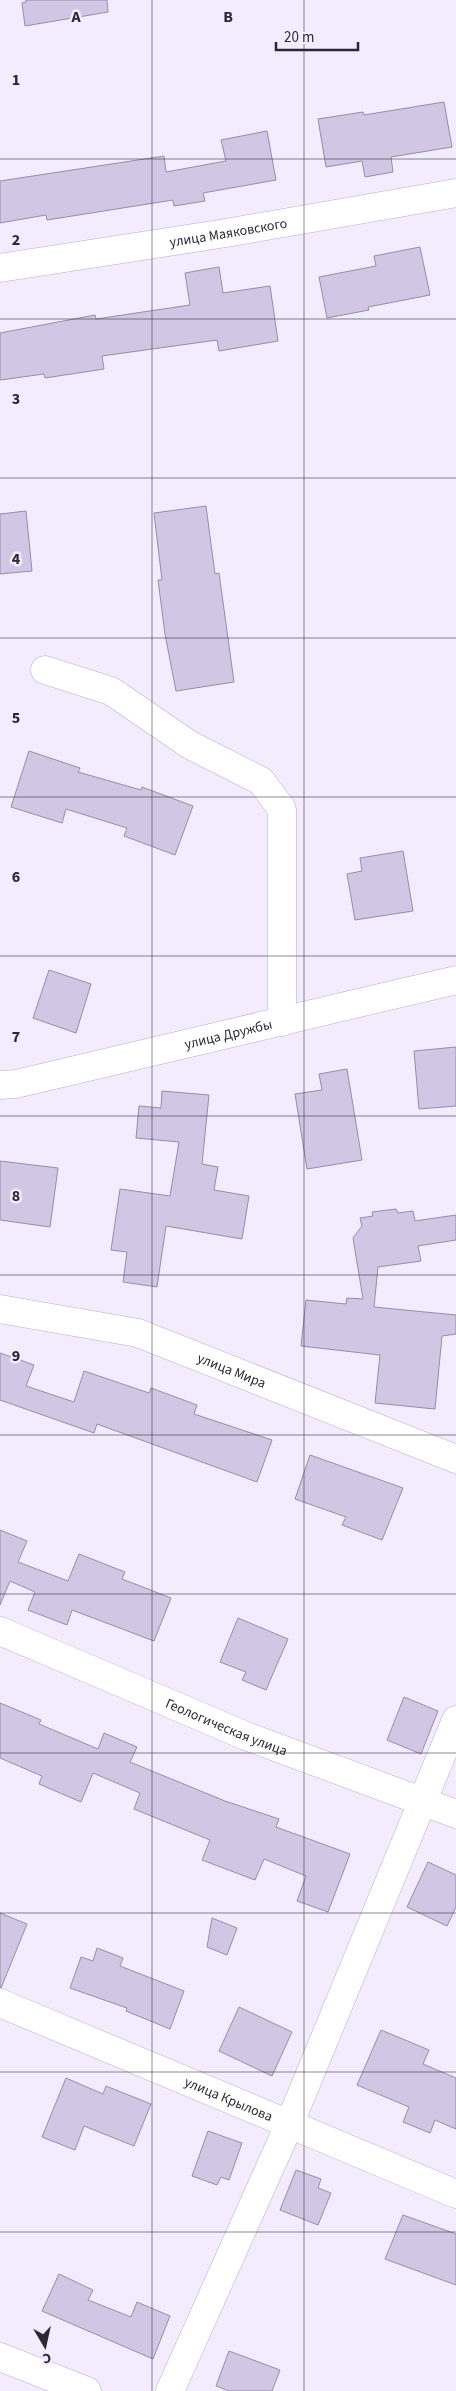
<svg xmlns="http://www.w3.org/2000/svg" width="456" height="2391" viewBox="0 0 456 2391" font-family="'Source Sans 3',sans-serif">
<rect width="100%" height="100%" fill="#f2ecfe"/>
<g fill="#d1c6e4" stroke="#988da9">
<polygon points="26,0 107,0 108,12 25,26 22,3 26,2"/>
<polygon points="444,102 452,147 391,157 393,172 365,177 362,161 326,167 318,119 363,112 364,115"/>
<polygon points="267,131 276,180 203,193 205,201 174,206 173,200 47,220 46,215 0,223 0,181 164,156 166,172 226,161 221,140"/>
<polygon points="420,247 430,295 368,307 369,310 327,318 319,277 376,266 374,256"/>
<polygon points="219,267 223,293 270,286 278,341 219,351 217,340 102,356 104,369 45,378 44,374 0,380 0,333 95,315 96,319 190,305 185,273"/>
<polygon points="206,506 215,574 219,573 234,682 176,691 165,634 158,580 162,580 154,513"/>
<polygon points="26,511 32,571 0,574 0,514"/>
<polygon points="29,751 80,768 78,772 141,790 142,787 193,806 175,855 124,836 127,828 66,809 62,823 11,807"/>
<polygon points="403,851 413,911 355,920 347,874 362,871 360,858"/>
<polygon points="49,970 91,984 76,1033 33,1018"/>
<polygon points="456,1047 456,1106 419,1109 414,1051"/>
<polygon points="347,1069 362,1160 307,1169 295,1094 322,1090 319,1074"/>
<polygon points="162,1091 209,1095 202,1164 218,1167 214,1190 249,1196 242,1239 166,1226 157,1287 123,1282 127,1252 111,1250 120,1189 170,1196 179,1142 136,1138 139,1106 161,1108"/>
<polygon points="0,1161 58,1168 50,1227 0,1220"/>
<polygon points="396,1209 398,1213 413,1211 415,1221 456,1215 456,1240 418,1246 421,1261 378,1267 374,1307 456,1315 456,1334 442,1336 435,1409 375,1403 380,1355 301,1346 306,1300 346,1304 347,1298 363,1299 353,1238 362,1226 360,1218 373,1216 372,1212"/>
<polygon points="0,1353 34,1365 26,1386 74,1402 84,1371 149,1393 151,1388 197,1405 194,1414 272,1440 257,1482 97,1424 94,1433 0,1400"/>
<polygon points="310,1455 403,1488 382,1540 342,1525 346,1517 295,1499"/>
<polygon points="0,1530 27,1541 18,1562 68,1581 79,1554 125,1572 122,1579 171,1598 154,1641 72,1610 67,1625 28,1610 35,1592 10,1581 0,1605"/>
<polygon points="238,1618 288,1639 266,1690 242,1680 246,1672 220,1662"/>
<polygon points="404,1697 438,1711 421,1754 387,1740"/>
<polygon points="0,1703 41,1720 39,1724 98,1749 104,1733 137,1747 130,1762 225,1801 279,1819 276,1827 350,1854 328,1912 297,1901 306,1876 264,1859 255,1880 202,1860 210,1840 134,1809 140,1793 93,1773 81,1802 39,1784 42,1776 0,1758"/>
<polygon points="428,1862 456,1875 456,1907 447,1926 407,1907"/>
<polygon points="0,1913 27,1924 1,1988 0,1987"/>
<polygon points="212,1918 237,1928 227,1955 207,1947"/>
<polygon points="97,1948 123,1958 120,1966 184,1991 170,2029 126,2011 127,2008 70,1988 81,1957 93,1961"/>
<polygon points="239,2007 292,2032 272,2076 219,2051"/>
<polygon points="381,2030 429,2050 423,2064 456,2078 456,2129 435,2120 430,2133 403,2122 409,2107 357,2085"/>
<polygon points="66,2078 103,2094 106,2086 151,2104 134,2146 84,2126 75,2150 42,2137"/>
<polygon points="208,2131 242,2143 229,2180 221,2177 217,2185 192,2176"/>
<polygon points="296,2170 321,2179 318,2188 331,2193 318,2225 280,2210"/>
<polygon points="403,2215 456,2234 456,2285 385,2259"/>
<polygon points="59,2274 93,2290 88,2300 131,2317 137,2302 170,2316 153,2359 42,2311"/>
<polygon points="229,2351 280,2370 272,2391 229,2391 216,2386"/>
</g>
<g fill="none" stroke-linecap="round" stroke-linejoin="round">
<defs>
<g id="minor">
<path id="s1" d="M0,268L226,233L456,193"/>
<polyline points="45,670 111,691 190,745 261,781 282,809 282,1022"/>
<path id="s2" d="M0,1085L16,1084L456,980"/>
<path id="s3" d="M0,1309L138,1333L456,1459"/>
<path id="s4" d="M0,1631L246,1736L456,1814"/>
<path id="s5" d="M0,2003L456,2194"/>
<polyline points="0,2357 87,2391"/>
<polyline points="170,2391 289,2125 456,1720"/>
</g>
</defs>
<use href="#minor" stroke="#b9aecb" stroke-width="29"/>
<use href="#minor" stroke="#fff" stroke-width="28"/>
</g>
<path fill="none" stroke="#2c2833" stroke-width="1" stroke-opacity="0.55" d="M152,0V2391M304,0V2391M0,159H456M0,319H456M0,478H456M0,638H456M0,797H456M0,956H456M0,1116H456M0,1275H456M0,1435H456M0,1594H456M0,1753H456M0,1913H456M0,2072H456M0,2232H456"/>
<g text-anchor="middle" stroke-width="5" stroke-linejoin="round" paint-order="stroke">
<g font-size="14" fill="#2c2833" stroke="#f2ecfe">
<text dy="5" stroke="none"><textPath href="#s1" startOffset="231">улица Маяковского</textPath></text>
<text dy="5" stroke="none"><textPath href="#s2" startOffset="234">улица Дружбы</textPath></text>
<text dy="5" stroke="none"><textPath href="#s3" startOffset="241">улица Мира</textPath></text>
<text dy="5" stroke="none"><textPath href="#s4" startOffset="246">Геологическая улица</textPath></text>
<text dy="5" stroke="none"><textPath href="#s5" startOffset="248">улица Крылова</textPath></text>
</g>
</g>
<g font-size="16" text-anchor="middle" font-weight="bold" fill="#2c2833" stroke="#f2ecfe" stroke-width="5" stroke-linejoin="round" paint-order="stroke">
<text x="76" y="22">A</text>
<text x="228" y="22">B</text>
<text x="16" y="85">1</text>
<text x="16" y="245">2</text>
<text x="16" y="404">3</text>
<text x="16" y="564">4</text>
<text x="16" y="723">5</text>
<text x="16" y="882">6</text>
<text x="16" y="1042">7</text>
<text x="16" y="1201">8</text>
<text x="16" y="1361">9</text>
</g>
<g transform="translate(45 2346) rotate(171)" stroke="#f2ecfe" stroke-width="4" paint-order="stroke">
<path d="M0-4L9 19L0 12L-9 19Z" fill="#2c2833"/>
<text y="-8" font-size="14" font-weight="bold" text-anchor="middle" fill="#2c2833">С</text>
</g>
<path d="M276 42v8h82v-8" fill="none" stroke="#2c2833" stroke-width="2.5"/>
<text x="284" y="42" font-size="15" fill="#2c2833" stroke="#f2ecfe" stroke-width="4" paint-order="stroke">20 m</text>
</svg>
